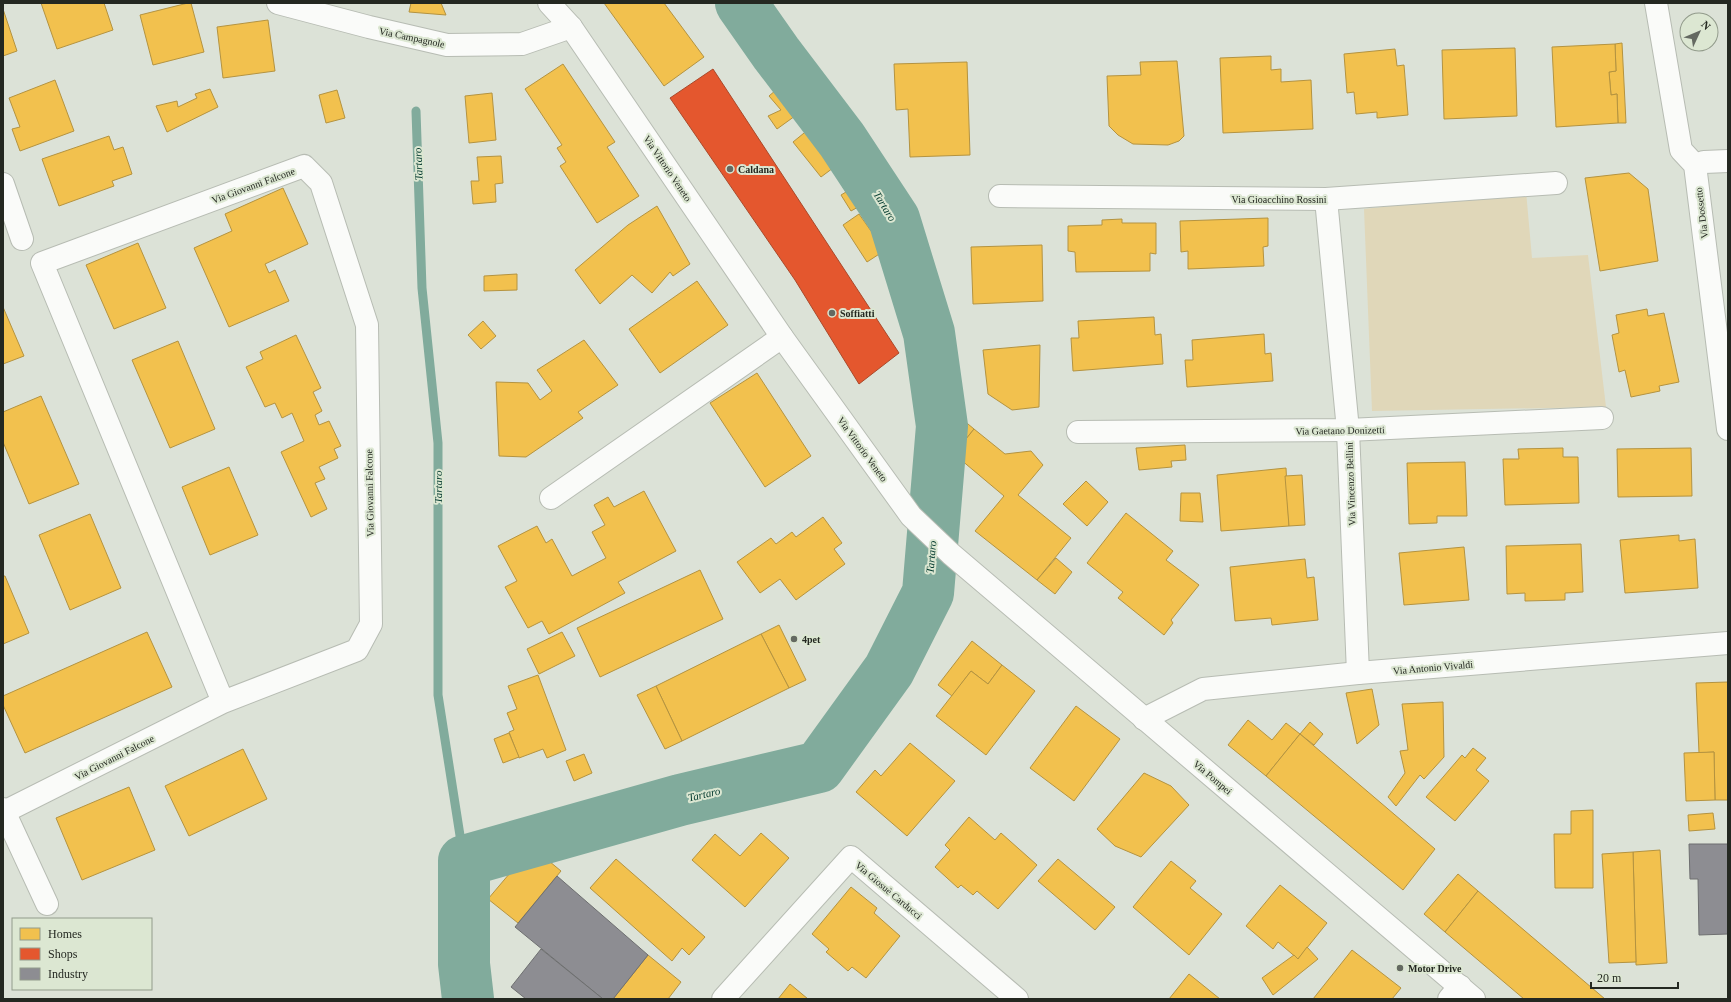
<svg xmlns="http://www.w3.org/2000/svg" width="1731" height="1002" viewBox="0 0 1731 1002" font-family="'Times New Roman',serif">
<rect width="100%" height="100%" fill="#dce2d7"/>
<polygon fill="#e0d7b9" points="1526,191 1532,258 1588,255 1606,407 1372,411 1364,209"/>
<g fill="#f2c14e" stroke="#b49340">
<polygon points="41,3 104,3 113,30 57,49"/>
<polygon points="188,3 191,3 204,52 153,65 140,15"/>
<polygon points="411,3 441,3 446,15 409,12"/>
<polygon points="604,3 664,3 704,57 664,86"/>
<polygon points="3,9 17,51 3,56"/>
<polygon points="268,20 275,71 223,78 217,27"/>
<polygon points="754,32 770,47 757,60 742,46"/>
<polygon points="1622,43 1626,123 1618,123 1617,94 1611,95 1609,72 1616,71 1615,44"/>
<polygon points="1615,44 1616,71 1609,72 1611,95 1617,94 1618,123 1556,127 1552,47"/>
<polygon points="1515,48 1517,116 1444,119 1442,50"/>
<polygon points="1395,49 1397,66 1404,65 1408,115 1377,118 1377,112 1356,114 1354,92 1347,93 1344,54"/>
<polygon points="773,54 816,110 799,123 795,116 777,129 768,116 781,110 769,96 776,90 758,69"/>
<polygon points="1271,56 1271,70 1281,69 1281,82 1311,80 1313,129 1223,133 1220,58"/>
<polygon points="1177,61 1184,136 1179,141 1168,145 1133,144 1118,135 1109,126 1107,76 1141,75 1140,62"/>
<polygon points="967,62 970,155 910,157 908,109 896,110 894,64"/>
<polygon points="563,64 615,142 607,147 639,196 597,223 560,166 566,162 557,148 562,145 525,89"/>
<polygon points="55,80 74,131 20,151 12,129 20,127 9,98"/>
<polygon points="210,89 218,107 167,132 156,106 177,101 178,107 197,98 195,94"/>
<polygon points="337,90 345,118 326,123 319,95"/>
<polygon points="492,93 496,140 469,143 465,96"/>
<polygon points="820,120 849,156 821,177 793,142"/>
<polygon points="109,136 114,150 123,147 132,174 112,181 114,186 59,206 42,159"/>
<polygon points="501,156 503,183 495,184 496,202 473,204 471,181 479,181 477,157"/>
<polygon points="855,160 876,197 851,211 841,195 846,192 834,172"/>
<polygon points="1629,173 1648,189 1658,261 1600,271 1585,178"/>
<polygon points="283,188 308,244 265,264 269,273 275,270 289,301 229,327 194,248 232,231 225,214"/>
<polygon points="657,206 690,264 673,276 670,272 652,293 632,275 600,304 575,270 628,225"/>
<polygon points="859,214 871,231 879,225 890,247 867,262 843,225"/>
<polygon points="1268,218 1268,246 1263,247 1264,266 1188,269 1188,251 1181,252 1180,221"/>
<polygon points="1122,219 1122,223 1156,223 1156,254 1150,253 1150,271 1076,272 1075,252 1068,251 1068,226 1102,225 1102,220"/>
<polygon points="138,243 166,308 114,329 86,265"/>
<polygon points="1042,245 1043,301 973,304 971,247"/>
<polygon points="517,274 517,290 484,291 484,276"/>
<polygon points="697,281 728,325 660,373 629,329"/>
<polygon points="3,307 24,356 3,364"/>
<polygon points="1647,309 1648,316 1664,313 1679,382 1659,386 1660,391 1631,397 1625,370 1619,372 1612,335 1619,333 1616,315"/>
<polygon points="1154,317 1155,335 1161,334 1163,364 1073,371 1071,338 1079,338 1078,321"/>
<polygon points="483,321 496,336 481,349 468,335"/>
<polygon points="1264,334 1265,354 1271,353 1273,381 1187,387 1185,360 1193,360 1192,340"/>
<polygon points="296,335 321,388 313,392 322,411 315,415 319,425 329,421 341,446 334,449 338,458 319,467 325,479 315,483 327,509 311,517 281,452 304,441 292,413 282,418 275,403 265,407 246,367 263,359 260,352"/>
<polygon points="584,340 618,385 578,412 583,418 526,457 499,456 496,382 528,383 540,400 552,391 537,370"/>
<polygon points="178,341 215,429 170,448 132,360"/>
<polygon points="1040,345 1039,407 1012,410 988,394 983,350"/>
<polygon points="757,373 811,456 765,487 710,403"/>
<polygon points="41,396 79,484 29,504 3,442 3,412"/>
<polygon points="944,404 974,429 954,454 943,445"/>
<polygon points="974,429 1005,454 1031,451 1043,465 1018,495 1071,538 1037,580 975,531 1004,496 954,454"/>
<polygon points="1185,445 1186,460 1171,461 1172,467 1139,470 1136,448"/>
<polygon points="1563,448 1563,457 1578,457 1579,503 1505,505 1503,459 1519,459 1518,449"/>
<polygon points="1691,448 1692,496 1618,497 1617,449"/>
<polygon points="1465,462 1467,516 1437,516 1437,523 1409,524 1407,463"/>
<polygon points="229,467 258,535 210,555 182,487"/>
<polygon points="1286,468 1289,526 1221,531 1217,475"/>
<polygon points="1302,475 1305,525 1289,526 1285,476"/>
<polygon points="1086,481 1108,502 1087,526 1063,504"/>
<polygon points="644,491 676,551 618,582 625,593 549,634 542,621 528,628 505,587 517,581 498,546 537,526 546,543 552,539 572,576 606,558 592,532 605,525 594,505 608,497 614,507"/>
<polygon points="1181,493 1200,493 1203,522 1180,521"/>
<polygon points="1126,513 1173,551 1166,560 1199,585 1171,620 1173,623 1164,635 1118,598 1123,592 1087,563"/>
<polygon points="90,514 121,588 70,610 39,535"/>
<polygon points="823,517 842,543 834,549 845,564 796,600 780,579 760,593 737,562 771,538 776,544 792,532 796,537"/>
<polygon points="1679,535 1679,541 1695,539 1698,588 1625,593 1620,540"/>
<polygon points="1581,544 1583,592 1565,593 1565,600 1525,601 1525,593 1507,594 1506,546"/>
<polygon points="1464,547 1469,600 1404,605 1399,553"/>
<polygon points="1056,558 1072,572 1055,594 1037,580"/>
<polygon points="1305,559 1307,578 1314,577 1318,620 1272,625 1271,618 1235,621 1230,567"/>
<polygon points="700,570 723,619 600,677 577,628"/>
<polygon points="3,576 5,576 29,633 3,644"/>
<polygon points="779,625 806,680 789,688 761,634"/>
<polygon points="147,632 172,687 25,753 3,705 3,696"/>
<polygon points="562,632 575,656 539,674 527,649"/>
<polygon points="761,634 789,688 682,741 656,686"/>
<polygon points="972,641 1002,665 988,684 971,671 952,696 938,685"/>
<polygon points="1002,665 1035,691 986,755 936,716 971,671 988,684"/>
<polygon points="538,675 566,750 547,758 543,749 519,758 509,732 514,730 507,713 517,709 508,686"/>
<polygon points="1728,682 1728,800 1715,800 1714,752 1699,753 1696,683"/>
<polygon points="656,686 682,741 665,749 637,695"/>
<polygon points="1372,689 1379,725 1357,744 1346,693"/>
<polygon points="1443,702 1444,757 1424,779 1420,775 1396,806 1388,797 1405,773 1400,751 1408,750 1402,704"/>
<polygon points="1076,706 1120,739 1074,801 1030,768"/>
<polygon points="1248,720 1272,740 1286,723 1300,734 1266,776 1228,745"/>
<polygon points="1310,722 1323,734 1314,745 1300,734"/>
<polygon points="509,733 519,757 503,763 494,739"/>
<polygon points="1300,734 1435,849 1403,890 1266,776"/>
<polygon points="910,743 955,781 907,836 856,792 875,770 881,776"/>
<polygon points="1473,748 1486,758 1476,770 1489,781 1455,821 1426,797 1462,755 1465,758"/>
<polygon points="243,749 267,799 189,836 165,786"/>
<polygon points="1714,752 1715,800 1686,801 1684,753"/>
<polygon points="584,754 592,773 574,781 566,761"/>
<polygon points="1144,773 1171,786 1189,805 1141,857 1115,846 1097,829"/>
<polygon points="129,787 155,850 82,880 56,818"/>
<polygon points="1593,810 1593,888 1555,888 1554,834 1571,834 1571,811"/>
<polygon points="1713,813 1715,829 1689,831 1688,815"/>
<polygon points="969,817 995,840 1001,833 1037,865 998,909 977,891 973,895 961,885 958,888 935,867 950,850 945,845"/>
<polygon points="761,833 789,858 745,907 692,860 715,834 740,856"/>
<polygon points="532,847 561,871 518,923 488,899"/>
<polygon points="1660,850 1667,963 1636,965 1633,852"/>
<polygon points="1633,852 1636,962 1609,963 1602,854"/>
<polygon points="616,859 705,937 689,955 682,948 672,961 590,888"/>
<polygon points="1058,859 1115,907 1095,930 1038,881"/>
<polygon points="1171,861 1196,881 1190,888 1222,914 1189,955 1133,907"/>
<polygon points="1458,874 1478,891 1445,932 1424,914"/>
<polygon points="1280,885 1327,923 1298,959 1278,942 1273,949 1246,926"/>
<polygon points="851,887 877,908 874,913 900,936 866,978 852,967 848,971 826,952 829,949 812,934"/>
<polygon points="1478,891 1605,999 1524,999 1445,932"/>
<polygon points="1307,947 1318,959 1273,995 1262,978 1294,955 1298,959"/>
<polygon points="1352,950 1401,988 1392,999 1313,999"/>
<polygon points="648,955 681,982 668,999 613,999"/>
<polygon points="1189,974 1220,999 1169,999"/>
<polygon points="790,984 808,999 778,999"/>
</g>
<polygon fill="#e4572e" stroke="#aa492a" points="713,69 899,353 859,384 795,280 670,98"/>
<g fill="#8d8d92" stroke="#6e6f70">
<polygon points="1689,844 1728,844 1728,934 1699,935 1698,879 1690,879"/>
<polygon points="557,876 648,955 613,999 603,999 515,927"/>
<polygon points="541,949 603,999 526,999 511,987"/>
</g>
<g fill="none" stroke-linecap="round" stroke-linejoin="round">
<polyline stroke="#81ab9c" stroke-width="9" points="416,111 422,288 438,443 438,695 464,861"/>
<polyline stroke="#81ab9c" stroke-width="52" points="468,999 464,964 464,861 680,800 819,767 889,670 928,593 942,426 929,333 894,219 842,140 776,53 741,3"/>
<defs>
<g id="minor">
<polyline points="278,3 369,27 447,45 522,44 571,27"/>
<polyline points="1656,3 1681,150 1695,165 1728,429"/>
<polyline points="1695,165 1704,162 1728,161"/>
<polyline points="3,184 22,239"/>
<polyline points="1000,196 1326,199 1556,183"/>
<polyline points="1326,199 1348,430 1358,673"/>
<polyline points="1078,432 1348,430 1602,418"/>
<polyline points="551,498 782,337"/>
<polyline points="1144,719 1203,689 1358,673 1728,643"/>
<polyline points="3,809 47,904"/>
<polyline points="4,812 223,702 357,650 371,624 367,325 321,183 304,166 42,263 223,702"/>
<polyline points="723,999 851,857 1017,999"/>
<polyline points="1449,999 1460,986"/>
</g>
<polyline id="tertiary" points="549,3 571,27 782,337 911,516 951,554 1474,999"/>
</defs>
<use href="#minor" stroke="#b7bcb3" stroke-width="24"/>
<use href="#tertiary" stroke="#b7bcb3" stroke-width="24"/>
<use href="#minor" stroke="#fafbf9" stroke-width="22"/>
<use href="#tertiary" stroke="#fafbf9" stroke-width="22"/>
</g>
<g fill="#646961" stroke="#dce7d2" stroke-width="1.5">
<circle cx="730" cy="169" r="4"/>
<circle cx="832" cy="313" r="4"/>
<circle cx="794" cy="639" r="4"/>
<circle cx="1400" cy="968" r="4"/>
</g>
<g text-anchor="middle" stroke-width="4" stroke-linejoin="round" paint-order="stroke">
<g font-size="10" fill="#242821" stroke="#dce7d2">
<text transform="translate(412 37) rotate(12)" y="4">Via Campagnole</text>
<text transform="translate(668 168) rotate(56)" y="4">Via Vittorio Veneto</text>
<text transform="translate(253 185) rotate(-20)" y="4">Via Giovanni Falcone</text>
<text x="1279" y="203">Via Gioacchino Rossini</text>
<text transform="translate(1701 213) rotate(-97)" y="4">Via Dossetto</text>
<text transform="translate(1340 430) rotate(-1)" y="4">Via Gaetano Donizetti</text>
<text transform="translate(863 449) rotate(54)" y="4">Via Vittorio Veneto</text>
<text transform="translate(1350 484) rotate(-92)" y="4">Via Vincenzo Bellini</text>
<text transform="translate(369 493) rotate(-91)" y="4">Via Giovanni Falcone</text>
<text transform="translate(1433 667) rotate(-5)" y="4">Via Antonio Vivaldi</text>
<text transform="translate(114 757) rotate(-27)" y="4">Via Giovanni Falcone</text>
<text transform="translate(1213 777) rotate(40)" y="4">Via Pompei</text>
<text transform="translate(889 890) rotate(40)" y="4">Via Giosuè Carducci</text>
</g>
<g font-size="10" font-weight="bold" fill="#242821" stroke="#dce7d2" text-anchor="start">
<text x="738" y="173">Caldana</text>
<text x="840" y="317">Soffiatti</text>
<text x="802" y="643">4pet</text>
<text x="1408" y="972">Motor Drive</text>
</g>
<g font-size="11" font-style="italic" fill="#033a2e" stroke="#dce7d2">
<text transform="translate(418 164) rotate(-92)" y="4">Tartaro</text>
<text transform="translate(885 206) rotate(59)" y="4">Tartaro</text>
<text transform="translate(438 487) rotate(-90)" y="4">Tartaro</text>
<text transform="translate(931 557) rotate(-85)" y="4">Tartaro</text>
<text transform="translate(704 794) rotate(-13)" y="4">Tartaro</text>
</g>
</g>
<rect width="1731" height="1002" fill="none" stroke="#242821" stroke-width="8"/>
<rect x="12" y="918" width="140" height="72" fill="#dce7d2" stroke="#929b8b"/>
<rect x="20" y="928" width="20" height="12" fill="#f2c14e" stroke="#929b8b"/>
<text x="48" y="938" font-size="12" fill="#242821">Homes</text>
<rect x="20" y="948" width="20" height="12" fill="#e4572e" stroke="#929b8b"/>
<text x="48" y="958" font-size="12" fill="#242821">Shops</text>
<rect x="20" y="968" width="20" height="12" fill="#8d8d92" stroke="#929b8b"/>
<text x="48" y="978" font-size="12" fill="#242821">Industry</text>
<g transform="translate(1699 32) rotate(46)"><circle r="19" fill="#dce7d2" stroke="#929b8b"/>
<path d="M0-3L7 15L0 10L-7 15Z" fill="#646961"/>
<text y="-6" font-size="11" font-weight="bold" text-anchor="middle" fill="#242821">N</text>
</g>
<path d="M1591 982v6h87v-6" fill="none" stroke="#242821" stroke-width="2"/>
<text x="1597" y="982" font-size="12" fill="#242821" stroke="#dce7d2" stroke-width="3" paint-order="stroke">20 m</text>
</svg>
